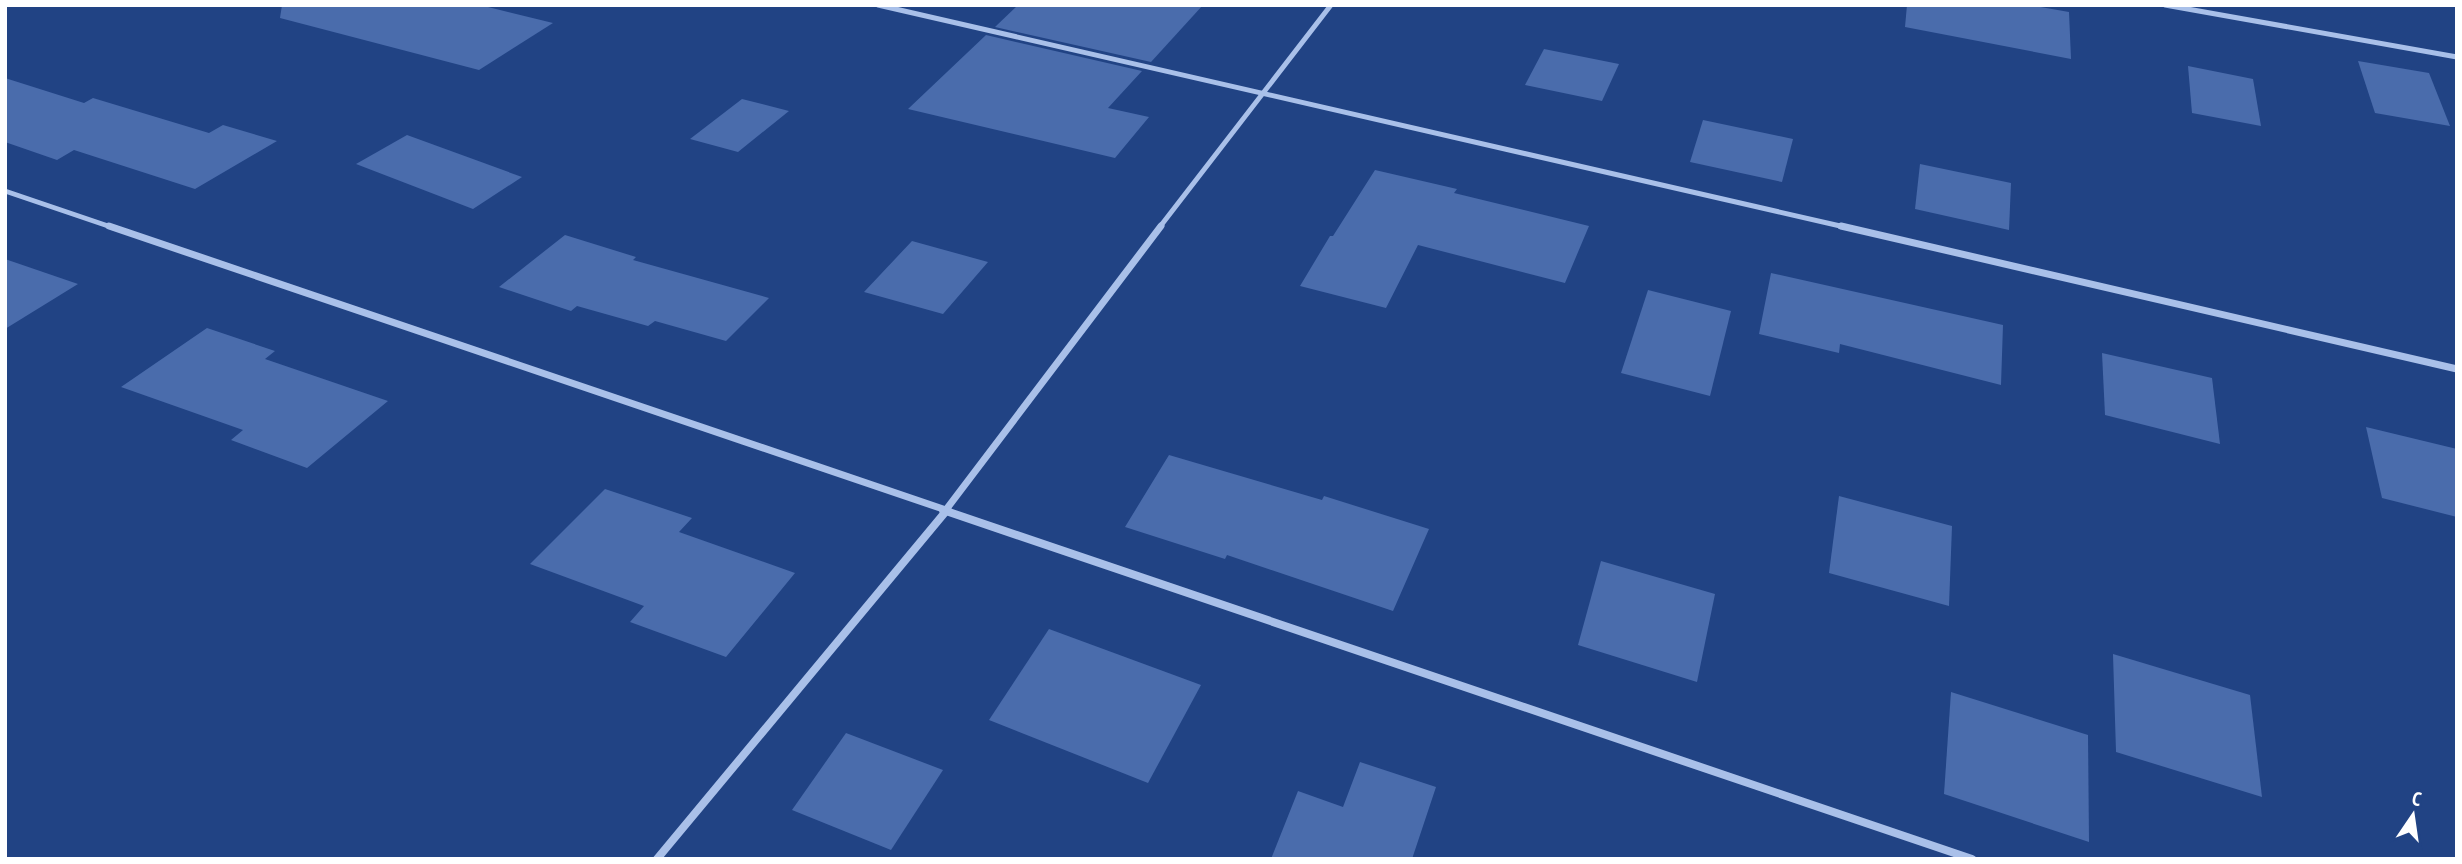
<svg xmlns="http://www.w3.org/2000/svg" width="2462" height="864" viewBox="0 0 2462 864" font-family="'PT Sans Narrow',sans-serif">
<rect width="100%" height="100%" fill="#214384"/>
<g fill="#4a6cac">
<polygon points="282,5 480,5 553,23 479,70 280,18"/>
<polygon points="1018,5 1203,5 1151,62 995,27"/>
<polygon points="1907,5 2029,5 2069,12 2071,59 1905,27"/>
<polygon points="986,35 1142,71 1108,108 1149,117 1115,158 908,109"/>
<polygon points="1544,49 1619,64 1602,101 1525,85"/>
<polygon points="2358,61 2429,73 2450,126 2375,113"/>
<polygon points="2188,66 2253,79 2261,126 2192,113"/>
<polygon points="5,78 84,103 93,98 209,133 223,125 277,141 195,189 74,150 57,160 5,142"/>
<polygon points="742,99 789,111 738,152 690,139"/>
<polygon points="1703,120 1793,139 1782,182 1690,162"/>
<polygon points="407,135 522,177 473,209 356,164"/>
<polygon points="1920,164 2011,183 2009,230 1915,209"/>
<polygon points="1375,170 1457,189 1454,193 1589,226 1565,283 1418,245 1386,308 1300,286 1330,236 1333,236"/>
<polygon points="565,235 636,257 633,260 769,298 726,341 655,321 648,326 577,306 571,311 499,287"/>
<polygon points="912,241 988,262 943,314 864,292"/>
<polygon points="5,259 78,284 5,329"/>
<polygon points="1771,273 2003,325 2001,385 1840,344 1839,353 1759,334"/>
<polygon points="1648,290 1731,311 1710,396 1621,373"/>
<polygon points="207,328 275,351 265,359 388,401 307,468 231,440 243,430 121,387"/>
<polygon points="2102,353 2212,378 2220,444 2105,415"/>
<polygon points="2366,427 2457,449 2457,517 2382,498"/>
<polygon points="1169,455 1322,500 1324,496 1429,529 1393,611 1227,555 1225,559 1125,527"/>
<polygon points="605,489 692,518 679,532 795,573 726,657 630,622 644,606 530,564"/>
<polygon points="1839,496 1952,526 1949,606 1829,573"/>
<polygon points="1601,561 1715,594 1697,682 1578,645"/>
<polygon points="1049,629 1201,685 1148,783 989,720"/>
<polygon points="2113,654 2250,695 2262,797 2116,752"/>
<polygon points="1951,692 2088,735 2089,842 1944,794"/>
<polygon points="846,733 943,770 891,850 792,810"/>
<polygon points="1360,762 1436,787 1412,859 1271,859 1298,791 1343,807"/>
</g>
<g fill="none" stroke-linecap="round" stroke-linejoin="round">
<g stroke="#a9c0e9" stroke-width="5">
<polyline points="878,5 1849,228"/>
<polyline points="2165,5 2457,57"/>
<polyline points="5,191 114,228"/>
<polyline points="1159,228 1331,5"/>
</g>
<g stroke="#a9c0e9" stroke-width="7">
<polyline points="109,226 949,511"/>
<polyline points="1841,226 2457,369"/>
<polyline points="945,511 1161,226"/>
</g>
<g stroke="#a9c0e9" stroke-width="8">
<polyline points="943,510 1972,859"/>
<polyline points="657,859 947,510"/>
</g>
</g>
<rect width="2462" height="864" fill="none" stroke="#ffffff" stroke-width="14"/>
<g transform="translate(2413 815) rotate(13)" stroke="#214384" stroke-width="5" paint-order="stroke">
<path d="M0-5L12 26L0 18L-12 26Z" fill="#ffffff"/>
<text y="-10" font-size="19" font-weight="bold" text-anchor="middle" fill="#ffffff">С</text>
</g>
</svg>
